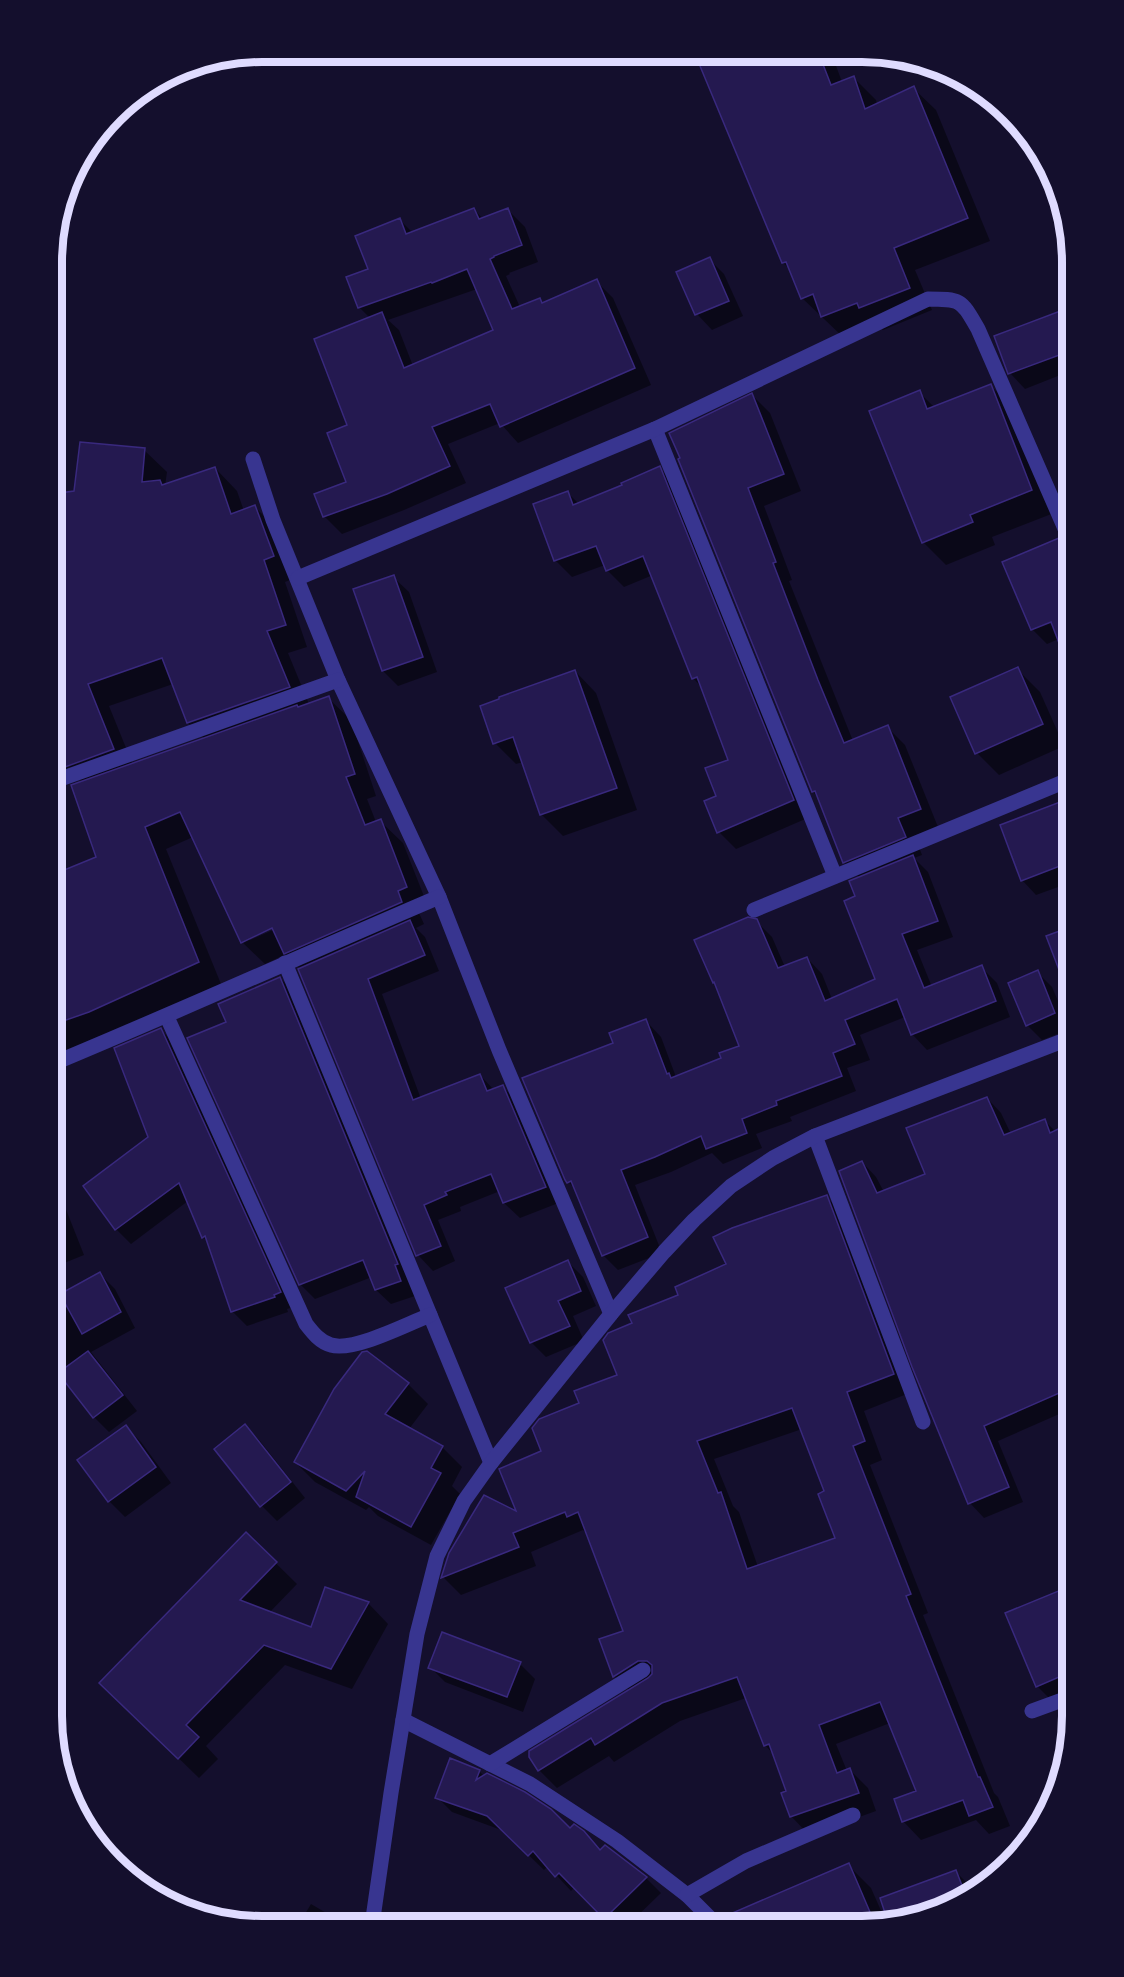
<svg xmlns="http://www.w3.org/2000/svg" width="1124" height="1977" viewBox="0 0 1124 1977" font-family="Signika,sans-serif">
<rect width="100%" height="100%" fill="#140f2d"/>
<g fill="#0007" fill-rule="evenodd">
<polygon points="697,54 832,55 842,82 854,78 876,100 877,104 913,88 936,110 990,241 915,270 932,310 883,330 879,326 844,338 802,298 790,269 783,263"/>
<path d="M474,209L483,219L508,210L525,227L538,262L509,273L510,274L506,276L520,307L540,300L544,303L596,281L613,298L651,385L518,443L500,423L448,444L466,483L404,510L342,534L325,517L316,495L348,483L349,426L370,318L359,307L370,270L400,220L413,233ZM477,289L495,331L413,366L399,330L388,320Z"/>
<polygon points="709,259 724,274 743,316 712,330 697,314 678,272"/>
<polygon points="1062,311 1073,322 1073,370 1025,389 1010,373"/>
<polygon points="990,385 1013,408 1054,513 992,537 995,545 946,565 923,542 919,392 935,408"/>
<polygon points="752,395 770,413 801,491 764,506 792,580 789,581 853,741 887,727 905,745 938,827 915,836 922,855 914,858 928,872 953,937 917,950 932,987 981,967 997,983 1010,1017 927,1050 912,1034 905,1017 860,1035 870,1060 847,1068 856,1091 790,1117 792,1121 756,1134 762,1148 723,1164 712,1153 671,1172 635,1185 662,1253 618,1270 603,1255 577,1190 568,1182 615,1044 646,1021 661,1037 676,1077 723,1059 741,1047 756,921 772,937 785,967 807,958 822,974 832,999 877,980 857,897 860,878 844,862 819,798 813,792 680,460"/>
<path d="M144,450L167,472L165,486L215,468L237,491L244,511L255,507L277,529L295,578L285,582L307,647L288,653L309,704L328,698L351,720L376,796L367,799L376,822L380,821L403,843L429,909L419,913L424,924L416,928L425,937L439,971L382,994L421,1099L480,1075L494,1090L503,1087L518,1102L561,1202L520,1218L504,1203L500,1191L460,1207L461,1211L438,1220L455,1261L433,1271L418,1255L300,970L301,969L286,954L265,964L242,942L193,837L166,849L221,984L52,1061V961L60,956L59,955L52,958V847L62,872L98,858L83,783L77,777L52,786V495L75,492ZM173,684L188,723L205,739L133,765L109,706ZM279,924L280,927L250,940V937Z"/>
<polygon points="659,468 676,485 810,817 736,849 719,832 706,802 718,797 730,761 703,689 693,678 653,575 624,587 607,570 605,565 572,577 555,560 568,493 579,504 624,486"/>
<polygon points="1073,468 1073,493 1064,472"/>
<polygon points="1073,574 1073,676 1059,639 1047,644 1032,629"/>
<polygon points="393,577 409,592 437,672 398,686 383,671"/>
<polygon points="1017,669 1040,692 1064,746 999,775 977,753"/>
<polygon points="575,671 596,693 637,810 563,836 541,814 523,762 516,764 495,743"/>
<polygon points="1073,799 1073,885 1072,882 1036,895 1022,880"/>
<polygon points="1037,972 1052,987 1070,1029 1042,1040 1027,1025"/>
<polygon points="280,978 295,993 415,1296 391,1304 376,1290 372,1277 315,1299 300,1284 228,1023"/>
<polygon points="161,1030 176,1045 294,1307 287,1309 288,1312 247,1326 232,1311 209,1243 203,1237 188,1201 131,1244 116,1229 85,1187 150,1138"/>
<polygon points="987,1098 1001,1113 1011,1134 1044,1120 1056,1132 1073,1124 1073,1408 998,1441 1023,1502 984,1518 970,1503 862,1162 876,1177 884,1192 927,1175"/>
<polygon points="52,1174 84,1255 52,1268"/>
<path d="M826,1197L845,1215L912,1392L864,1411L882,1460L870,1465L928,1613L923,1615L994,1793L998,1797L1010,1826L989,1834L976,1820L921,1840L903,1821L918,1792L890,1723L836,1744L847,1771L850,1770L868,1788L876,1811L809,1835L791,1816L788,1792L774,1755L765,1745L746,1698L680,1721L614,1762L609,1756L557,1788L539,1770L529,1753L630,1691L614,1676L625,1632L587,1534L583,1530L531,1552L536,1566L461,1595L443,1577L451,1554L519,1514L543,1452L581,1404L619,1376L634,1324L728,1264ZM802,1429L826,1492L837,1539L758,1567L739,1512L733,1506L714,1459Z"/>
<polygon points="568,1262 583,1277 596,1306 573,1316 584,1341 546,1357 531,1342"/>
<polygon points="100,1274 115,1289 135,1328 91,1352 137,1411 109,1432 94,1417 51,1363 51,1300"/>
<polygon points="366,1353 408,1384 428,1404 409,1429 442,1447 462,1467 452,1486 460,1494 431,1545 378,1516 369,1507 366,1510 315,1482 295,1462"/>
<polygon points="245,1426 260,1441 305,1498 277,1521 262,1506 216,1449"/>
<polygon points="126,1427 141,1442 171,1483 125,1517 110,1502 79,1461"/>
<polygon points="246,1534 297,1584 269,1613 312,1629 368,1603 388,1624 352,1689 285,1665 206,1746 218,1759 199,1778 122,1703"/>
<polygon points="1073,1561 1073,1576 1068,1563"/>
<polygon points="1073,1658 1073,1691 1051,1700 1037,1686"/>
<polygon points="520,1664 535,1679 523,1712 445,1682 430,1667"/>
<polygon points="479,1771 485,1777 570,1830 583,1832 601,1851 605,1847 646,1878 661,1893 628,1925 613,1925 575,1887 571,1891 548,1866 544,1870 504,1831 452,1812 437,1797"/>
<polygon points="848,1865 871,1888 886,1922 862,1926 753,1926"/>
<polygon points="956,1872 975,1891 930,1915"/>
<polygon points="311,1904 345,1924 299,1924"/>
</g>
<g fill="#241950" stroke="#39297e" stroke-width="1.5" fill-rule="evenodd">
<polygon points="695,54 819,54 831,85 854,76 865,109 914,86 968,218 894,248 910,288 859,308 857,303 821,317 813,294 801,299 786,262 782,263"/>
<polygon points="474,208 479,219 508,208 522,245 494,256 494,257 490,259 512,309 540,298 542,303 597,279 635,368 500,427 490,404 432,427 450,466 387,494 323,517 314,494 346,482 327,433 347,425 314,339 382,312 404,368 493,330 467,269 432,283 431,282 358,308 346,277 368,269 355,236 400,218 406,234"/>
<polygon points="710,257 729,301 695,315 676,272"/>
<polygon points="1063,310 1073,337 1073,350 1008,374 994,336"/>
<polygon points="991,384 1032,490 970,515 973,522 922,543 869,411 920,390 927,409"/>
<polygon points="752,393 784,474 748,488 776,562 773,563 818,680 844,743 888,725 921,809 898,818 906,837 843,863 815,791 812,792 678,459 680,458 669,433"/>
<polygon points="80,442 145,448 142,482 160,480 162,485 215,467 231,514 255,505 274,556 264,560 286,625 267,631 290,687 187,723 162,658 88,684 114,749 65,767 60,753 52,756 52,573 60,570 52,541 52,494 74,491"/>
<polygon points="660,466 794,800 717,833 704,801 716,796 705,768 728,760 697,677 692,679 643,556 606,571 596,546 554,561 533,504 568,491 573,505 622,485 621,483"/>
<polygon points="1059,538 1064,551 1068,555 1073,557 1073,674 1071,675 1051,622 1031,630 1002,562"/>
<polygon points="394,575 423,657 382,671 353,589"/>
<polygon points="1018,667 1043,724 975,754 950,697"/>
<polygon points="575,670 617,788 540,815 513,737 493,744 480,706 499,699 499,697"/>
<polygon points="329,696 355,774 346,777 365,825 381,819 407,887 398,891 402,902 284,954 272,928 241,943 180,812 145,827 199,962 89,1012 52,1025 52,875 96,857 71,785 297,705 298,707"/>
<polygon points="1073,797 1073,861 1021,881 1000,825"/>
<polygon points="913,855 938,921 902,934 924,988 982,965 996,1001 911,1035 897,999 845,1020 855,1044 833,1053 842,1076 776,1101 777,1105 742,1119 747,1133 706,1149 701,1136 655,1157 621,1170 648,1237 602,1256 571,1181 567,1183 565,1180 522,1078 613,1043 609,1033 646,1019 667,1074 669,1073 671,1078 721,1058 719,1053 739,1046 714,982 713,983 694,940 748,917 757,919 778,968 807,957 825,1001 875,979 844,901 855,896 849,881"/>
<polygon points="410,920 425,955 368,979 413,1100 480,1074 487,1091 503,1085 546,1187 503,1203 491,1174 445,1192 447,1195 424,1205 441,1246 416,1256 298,969"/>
<polygon points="1073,926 1073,1001 1071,1001 1046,936"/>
<polygon points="1038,970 1055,1013 1026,1026 1008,983"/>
<polygon points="280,977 398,1264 395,1265 401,1281 375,1290 363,1260 299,1285 187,1038 226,1022 218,1004"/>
<polygon points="161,1028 281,1292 274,1295 275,1297 231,1312 205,1236 202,1238 179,1183 115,1230 83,1186 148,1137 114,1048"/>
<polygon points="987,1097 1004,1135 1045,1119 1050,1133 1073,1122 1073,1387 984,1426 1009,1487 968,1504 912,1367 839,1171 862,1161 877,1193 925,1174 906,1128"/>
<path d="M827,1195L894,1374L847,1392L865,1441L853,1446L911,1594L906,1596L978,1777H980L993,1807L969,1816L963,1800L902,1822L894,1799L916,1791L880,1702L819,1725L837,1773L850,1768L859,1793L790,1817L781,1793L786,1791L769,1744L764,1746L737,1677L662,1703L595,1745L591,1738L538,1771L529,1757V1751L648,1678L652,1674V1665L647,1661H638L613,1677L599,1639L623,1631L578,1512L567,1517L565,1512L513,1533L519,1547L441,1578L449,1553L484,1495L516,1511L499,1469L541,1451L532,1428L539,1419L579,1403L574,1391L617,1375L603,1340L608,1333L632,1323L628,1315L678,1295L675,1287L726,1264L713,1237L732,1228ZM792,1408L824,1491L818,1494L835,1538L747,1569L721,1492L718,1493L697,1441Z"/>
<polygon points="568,1260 581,1291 558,1301 570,1326 530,1343 505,1288"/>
<polygon points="100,1272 121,1312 82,1334 60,1294"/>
<polygon points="88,1351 123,1395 93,1418 58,1373"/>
<polygon points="367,1351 409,1383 385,1414 443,1446 431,1468 441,1473 411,1527 356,1497 365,1471 346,1491 294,1462 334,1389 362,1352"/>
<polygon points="245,1424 291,1482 260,1507 214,1449"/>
<polygon points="126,1425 156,1467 108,1502 77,1460"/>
<polygon points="246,1532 277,1562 240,1600 311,1627 325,1587 369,1602 331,1669 264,1645 186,1725 199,1737 178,1759 99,1683"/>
<polygon points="1073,1585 1073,1671 1036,1687 1005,1613"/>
<polygon points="442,1632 521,1662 507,1697 428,1668"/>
<polygon points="450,1758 480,1770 476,1780 487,1773 525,1792 551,1809 570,1828 574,1824 584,1831 600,1850 605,1845 647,1877 604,1919 559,1873 555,1877 533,1851 528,1856 487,1816 435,1798"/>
<polygon points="849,1863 870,1912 838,1926 728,1926 723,1917"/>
<polygon points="956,1870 966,1896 930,1915 888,1922 880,1898"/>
</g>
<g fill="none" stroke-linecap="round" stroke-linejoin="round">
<g stroke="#383590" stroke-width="15">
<polyline points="655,429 835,876"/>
<polyline points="253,459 273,520 338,680 439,897 499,1050 611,1314"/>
<path d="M298,578L655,429L928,299C962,299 961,300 978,329L1073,547"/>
<polyline points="52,782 338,680"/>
<polyline points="754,910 1073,778"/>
<polyline points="285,963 491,1463"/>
<path d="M167,1017L306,1324C313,1333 320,1342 331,1345C353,1352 408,1324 430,1315"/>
<path d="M52,1064C182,1010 310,952 439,897"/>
<polyline points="815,1136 923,1422"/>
<polyline points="1032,1711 1073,1696"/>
<polyline points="403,1720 530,1784 617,1841 687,1895 718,1926"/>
<polyline points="490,1764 643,1670"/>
<polyline points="687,1895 746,1861 853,1815"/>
</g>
<polyline stroke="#383590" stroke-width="15" points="372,1925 391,1793 417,1634 437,1556 464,1501 491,1463 611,1314 664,1252 694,1220 731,1186 773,1158 815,1136 1073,1037"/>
</g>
<path d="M0 0H1124V1977H0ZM262 62H862A200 200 0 0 1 1062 262V1716A200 200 0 0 1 862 1916H262A200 200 0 0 1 62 1716V262A200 200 0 0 1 262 62Z" fill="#140f2d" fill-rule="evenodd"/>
<path fill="none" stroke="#dfdbff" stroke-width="8" d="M262 62H862A200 200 0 0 1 1062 262V1716A200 200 0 0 1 862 1916H262A200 200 0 0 1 62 1716V262A200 200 0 0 1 262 62Z"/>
</svg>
